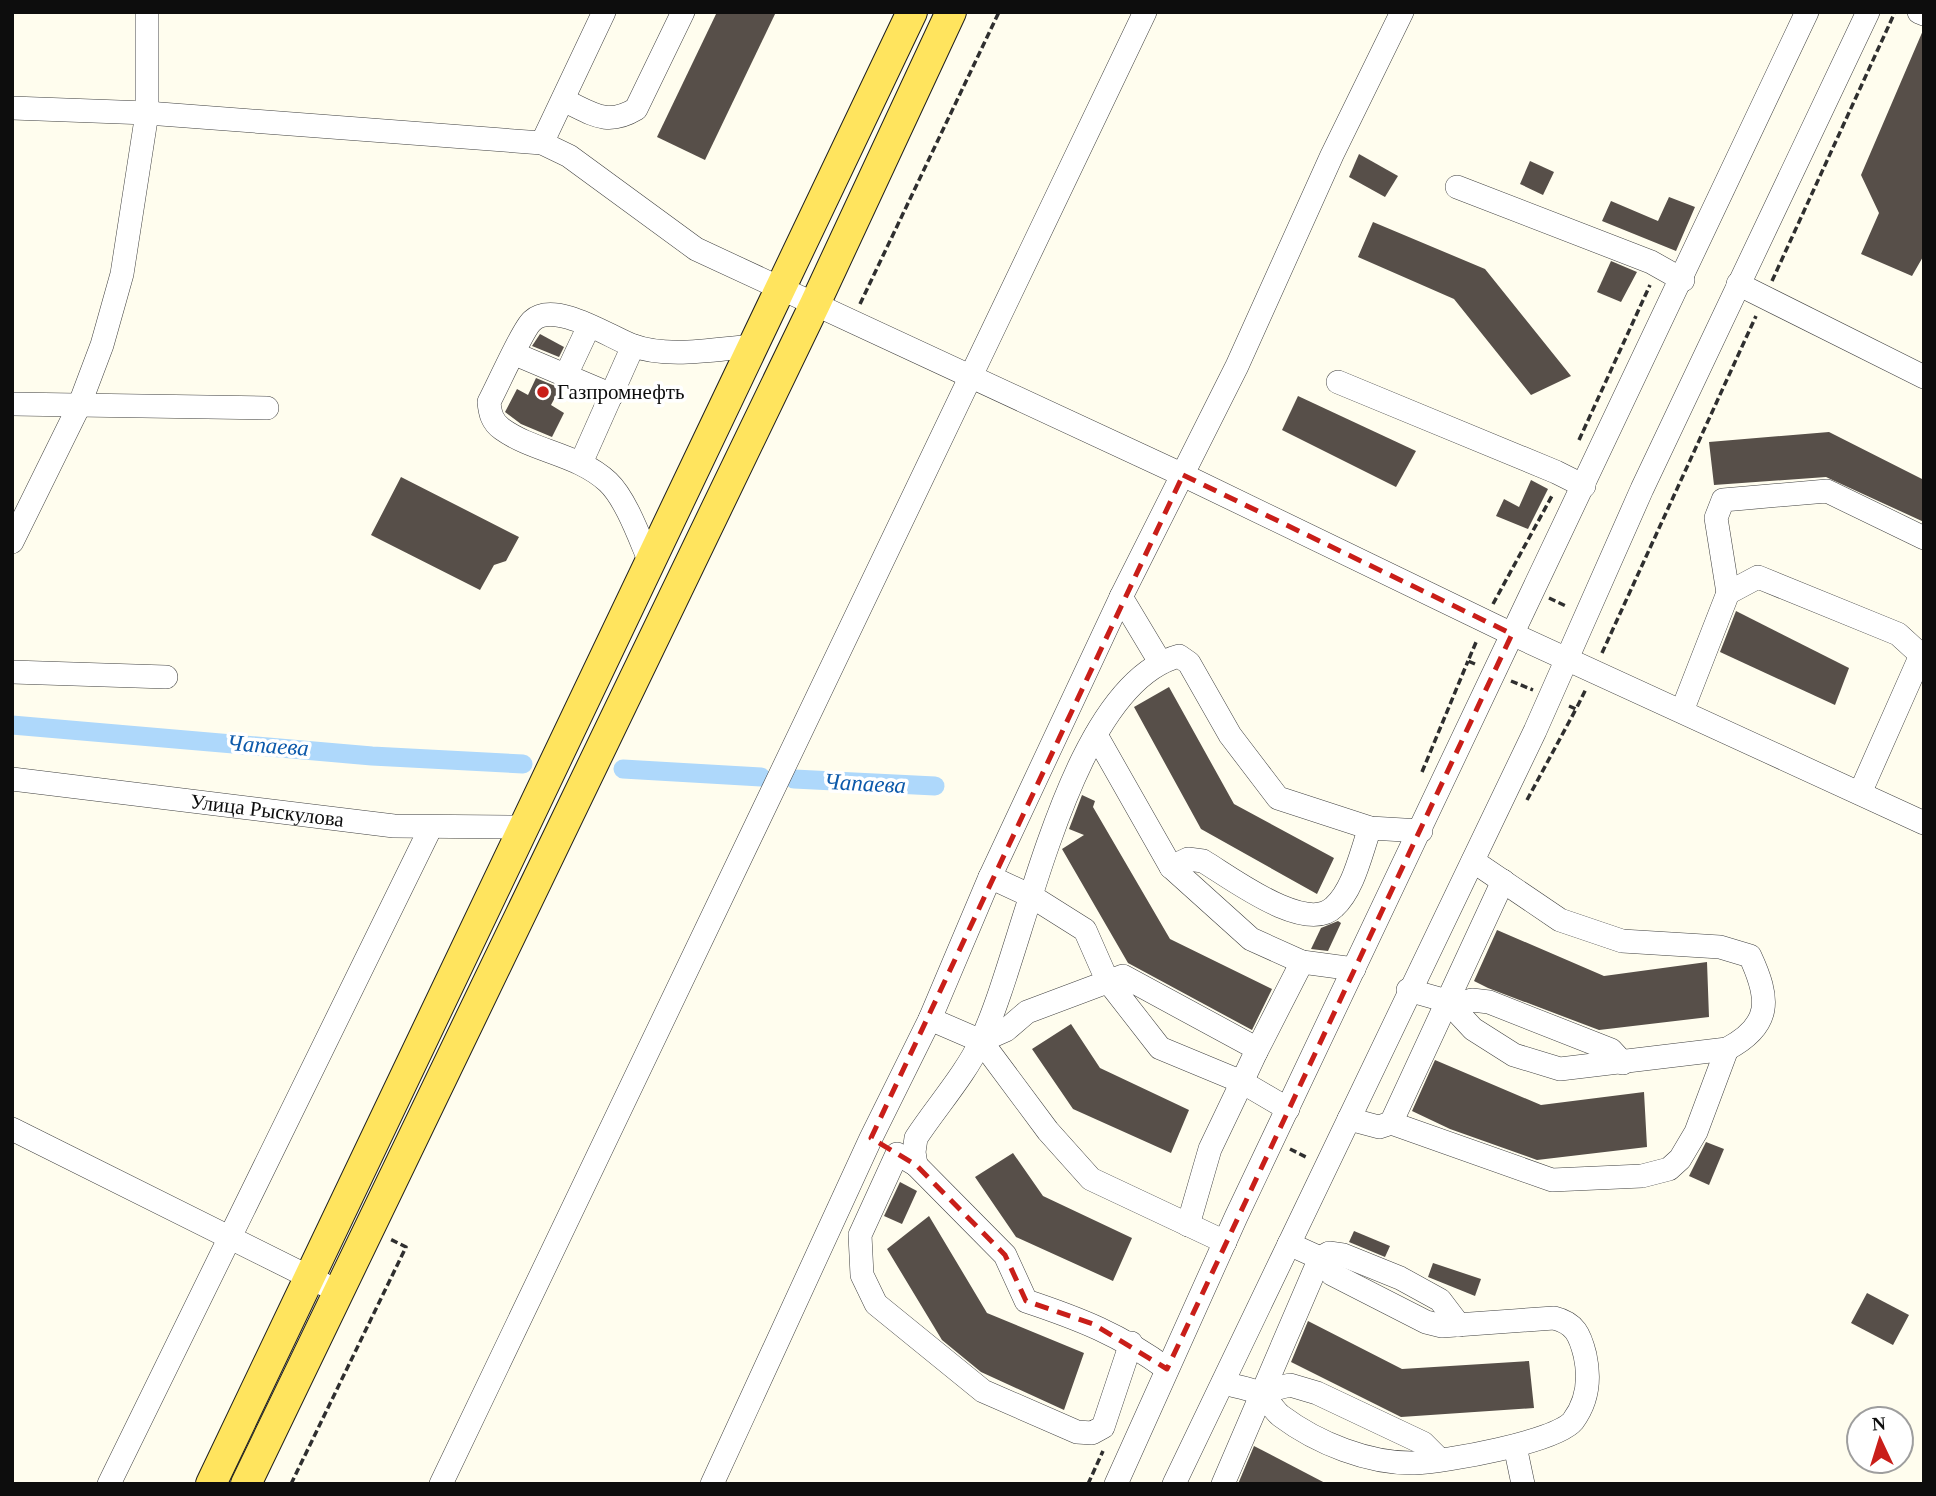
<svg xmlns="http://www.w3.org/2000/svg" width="1936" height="1496" viewBox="0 0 1936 1496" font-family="'Times New Roman',serif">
<rect width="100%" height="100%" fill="#fffdee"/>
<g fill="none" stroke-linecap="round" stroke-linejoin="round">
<g stroke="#aed8fb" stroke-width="19">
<polyline points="12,725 372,756 523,764"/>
<polyline points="623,769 761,777"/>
<polyline points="794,779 935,786"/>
</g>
</g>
<g fill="#574f49">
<polygon points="717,12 776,12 705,160 657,137"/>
<polygon points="1924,28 1924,255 1912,276 1861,254 1879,213 1861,175"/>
<polygon points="1359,154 1398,176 1385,197 1349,177"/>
<polygon points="1530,161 1554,172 1543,195 1520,184"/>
<polygon points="1669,197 1695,207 1676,251 1602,221 1611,201 1658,221"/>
<polygon points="1373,222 1485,269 1571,376 1531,395 1454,299 1358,257"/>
<polygon points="1611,261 1637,272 1621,302 1597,292"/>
<polygon points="540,334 564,347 559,357 532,346"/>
<polygon points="536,378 560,388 551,405 564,413 552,437 521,424 505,412 517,389 528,395"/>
<polygon points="1298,396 1416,451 1396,487 1282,430"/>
<polygon points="1829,432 1924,480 1924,522 1826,477 1714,485 1709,442"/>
<polygon points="401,477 519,537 506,561 494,565 480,590 371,535"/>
<polygon points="1531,480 1548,489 1528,529 1496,516 1504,499 1519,507"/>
<polygon points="1736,611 1849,668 1835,705 1720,652"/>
<polygon points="1169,687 1234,804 1334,858 1317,894 1201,829 1134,707"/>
<polygon points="1082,795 1095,801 1093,807 1170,939 1272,989 1252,1030 1128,963 1062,849 1084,835 1069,829"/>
<polygon points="1338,921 1341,923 1328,951 1311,949 1321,928"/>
<polygon points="1497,930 1604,976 1707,962 1709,1017 1599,1030 1488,988 1474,981"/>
<polygon points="1071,1024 1100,1068 1189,1110 1171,1153 1073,1109 1032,1049"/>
<polygon points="1435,1060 1541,1105 1644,1092 1647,1147 1537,1160 1450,1129 1412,1111"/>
<polygon points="1706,1142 1724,1149 1709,1185 1689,1176"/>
<polygon points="1013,1153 1043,1196 1132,1238 1113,1281 1016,1237 975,1177"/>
<polygon points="900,1182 917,1191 902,1224 884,1216"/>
<polygon points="929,1216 987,1313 1084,1353 1064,1410 981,1372 942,1340 887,1249"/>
<polygon points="1354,1231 1390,1246 1385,1257 1349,1242"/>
<polygon points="1433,1263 1481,1279 1475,1296 1428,1277"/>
<polygon points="1867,1293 1909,1315 1893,1345 1851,1323"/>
<polygon points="1308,1321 1402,1369 1529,1361 1534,1408 1401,1417 1291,1362"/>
<polygon points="1254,1446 1327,1484 1238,1484"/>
</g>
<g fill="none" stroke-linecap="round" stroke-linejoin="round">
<defs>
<g id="minor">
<polyline points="1919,12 1924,14"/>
<path d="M563,100C592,113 606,127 636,109L683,12"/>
<polyline points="12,108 147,113 542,143 569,156 696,249 1183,475 1512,634 1924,823"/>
<polyline points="542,143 604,12"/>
<polyline points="1457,187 1651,262 1683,280"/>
<polyline points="1738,284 1924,377"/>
<polyline points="515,354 612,395"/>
<polyline points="566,375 589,326"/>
<polyline points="1338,382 1556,472 1584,486"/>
<polyline points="12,404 267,408"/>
<polyline points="581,463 633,346"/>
<polyline points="12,542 79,406 102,345 122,274 147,113 147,12"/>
<path d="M650,562C640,539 626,499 608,482C578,454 534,452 502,429C492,422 490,413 489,402C497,387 523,329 532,321C554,300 608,336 631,345C668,359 715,349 753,346"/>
<polyline points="1728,593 1716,518 1723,500 1827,491 1924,538"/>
<polyline points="1121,597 1160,662"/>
<polyline points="12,672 166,677"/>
<polyline points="1682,711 1728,593 1758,577 1898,634 1921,655 1860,793"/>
<polyline points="1096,735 1171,867 1251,939 1302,962 1354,969"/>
<path id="s1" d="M12,779L394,826L524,827"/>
<path d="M1171,867L1188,859L1203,861C1230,877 1306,935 1334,907C1354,889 1361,852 1370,828"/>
<path d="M1408,990L1447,1001L1473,1029L1514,1055L1560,1069L1727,1049C1772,1025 1770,999 1750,956L1720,947L1622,941L1560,920L1473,861"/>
<polyline points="1454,1006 1472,1000 1489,1002 1611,1050 1623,1063"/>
<polyline points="930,1019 981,1041 1048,1131 1091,1179 1225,1242"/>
<polyline points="981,1041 1006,1030 1027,1012 1123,976 1252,1046 1256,1052 1242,1082 1160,1048 1107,980 1085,930 1031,896 990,877"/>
<polyline points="1256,1052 1302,962"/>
<polyline points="1349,1119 1379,1127 1391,1123 1552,1180 1642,1176 1669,1169 1680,1159 1696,1132 1727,1049"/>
<polyline points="1391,1123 1503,881"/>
<polyline points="12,1129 323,1284"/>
<polyline points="897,1154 860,1235 862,1275 876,1304 983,1391 1077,1432 1092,1433 1103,1427 1131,1343"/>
<path d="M906,1159L916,1165L1005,1255L1026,1301C1080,1319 1121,1335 1167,1369"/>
<path d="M916,1165L914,1152L916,1138C937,1106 965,1075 981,1041C1026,946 1068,686 1179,656L1189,663L1230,735L1278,798L1370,828L1421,831"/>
<polyline points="1188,1225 1210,1149 1242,1082 1288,1109"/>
<path d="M1223,1383C1234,1386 1249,1388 1259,1393C1268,1398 1273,1410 1281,1416C1317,1443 1369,1464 1415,1463C1444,1462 1556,1442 1573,1421C1588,1401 1590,1378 1585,1355C1580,1335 1575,1323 1554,1318L1442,1326L1426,1322L1332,1274L1320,1258L1289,1244"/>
<polyline points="1259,1393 1290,1385 1317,1393 1423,1443 1439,1459"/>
<polyline points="1515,1446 1523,1484"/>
<polyline points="109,1484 431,827"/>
<polyline points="441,1484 1145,12"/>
<polyline points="712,1484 871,1138 930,1019 990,877 1121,597 1237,366 1332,155 1402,12"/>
<polyline points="1116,1484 1236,1217 1807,12"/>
<polyline points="1174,1484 1535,731 1642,489 1868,12"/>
<polyline points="1223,1484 1320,1258 1329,1253 1343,1255 1400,1278 1440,1300 1459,1325"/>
</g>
<g id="major">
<polyline points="211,1484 912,12"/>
<polyline points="246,1484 815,304 951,12"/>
</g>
</defs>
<use href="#minor" stroke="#404040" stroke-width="24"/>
<use href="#major" stroke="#1e1e1e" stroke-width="32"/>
<g stroke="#2f2f2f" stroke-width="3.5" stroke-dasharray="7 3.5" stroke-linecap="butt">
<polyline points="1772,281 1895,12"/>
<polyline points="860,304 999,12"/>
<polyline points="1579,440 1650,285"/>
<polyline points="1549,598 1568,607"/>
<polyline points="1493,604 1553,494"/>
<polyline points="1602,653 1756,316"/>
<polyline points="1475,664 1468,661 1477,640"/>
<polyline points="1511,681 1533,690"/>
<polyline points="1569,706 1576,709 1586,689"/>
<polyline points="1422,772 1468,661"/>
<polyline points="1527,800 1576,709"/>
<polyline points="1290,1149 1308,1158"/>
<polyline points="291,1484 406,1247 390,1239"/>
<polyline points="1088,1484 1103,1451"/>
</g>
<use href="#minor" stroke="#fff" stroke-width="23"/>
<use href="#major" stroke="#ffe45e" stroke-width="30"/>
</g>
<path fill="none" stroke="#c91e19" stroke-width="5" stroke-dasharray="14 9" stroke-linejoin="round" d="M1183,475L1512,634L1167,1369L1093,1324L1026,1301L1005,1255L916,1165L871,1138Z"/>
<circle fill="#c91e19" stroke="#fff" stroke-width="2.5" cx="543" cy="392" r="7"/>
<g text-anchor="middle" stroke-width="7" stroke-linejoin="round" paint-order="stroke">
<g font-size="21" fill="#0d0d0d" stroke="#fff" text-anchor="start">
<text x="557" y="399">Газпромнефть</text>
</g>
<g font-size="21" fill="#0d0d0d" stroke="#fff">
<text dy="7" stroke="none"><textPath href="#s1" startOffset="257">Улица Рыскулова</textPath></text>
</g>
<g font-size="23" font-style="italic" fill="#0c59aa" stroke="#fff">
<text transform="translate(268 745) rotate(4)" y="8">Чапаева</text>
<text transform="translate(865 783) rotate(3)" y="8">Чапаева</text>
</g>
</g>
<rect width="1936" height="1496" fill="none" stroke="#0d0d0d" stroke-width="28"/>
<g transform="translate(1880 1440) rotate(356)"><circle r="33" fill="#ffffff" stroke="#9e9e9e" stroke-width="2"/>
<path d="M0-5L12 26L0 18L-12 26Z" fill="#c91e19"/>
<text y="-10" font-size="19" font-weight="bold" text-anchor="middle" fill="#0d0d0d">N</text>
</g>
</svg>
